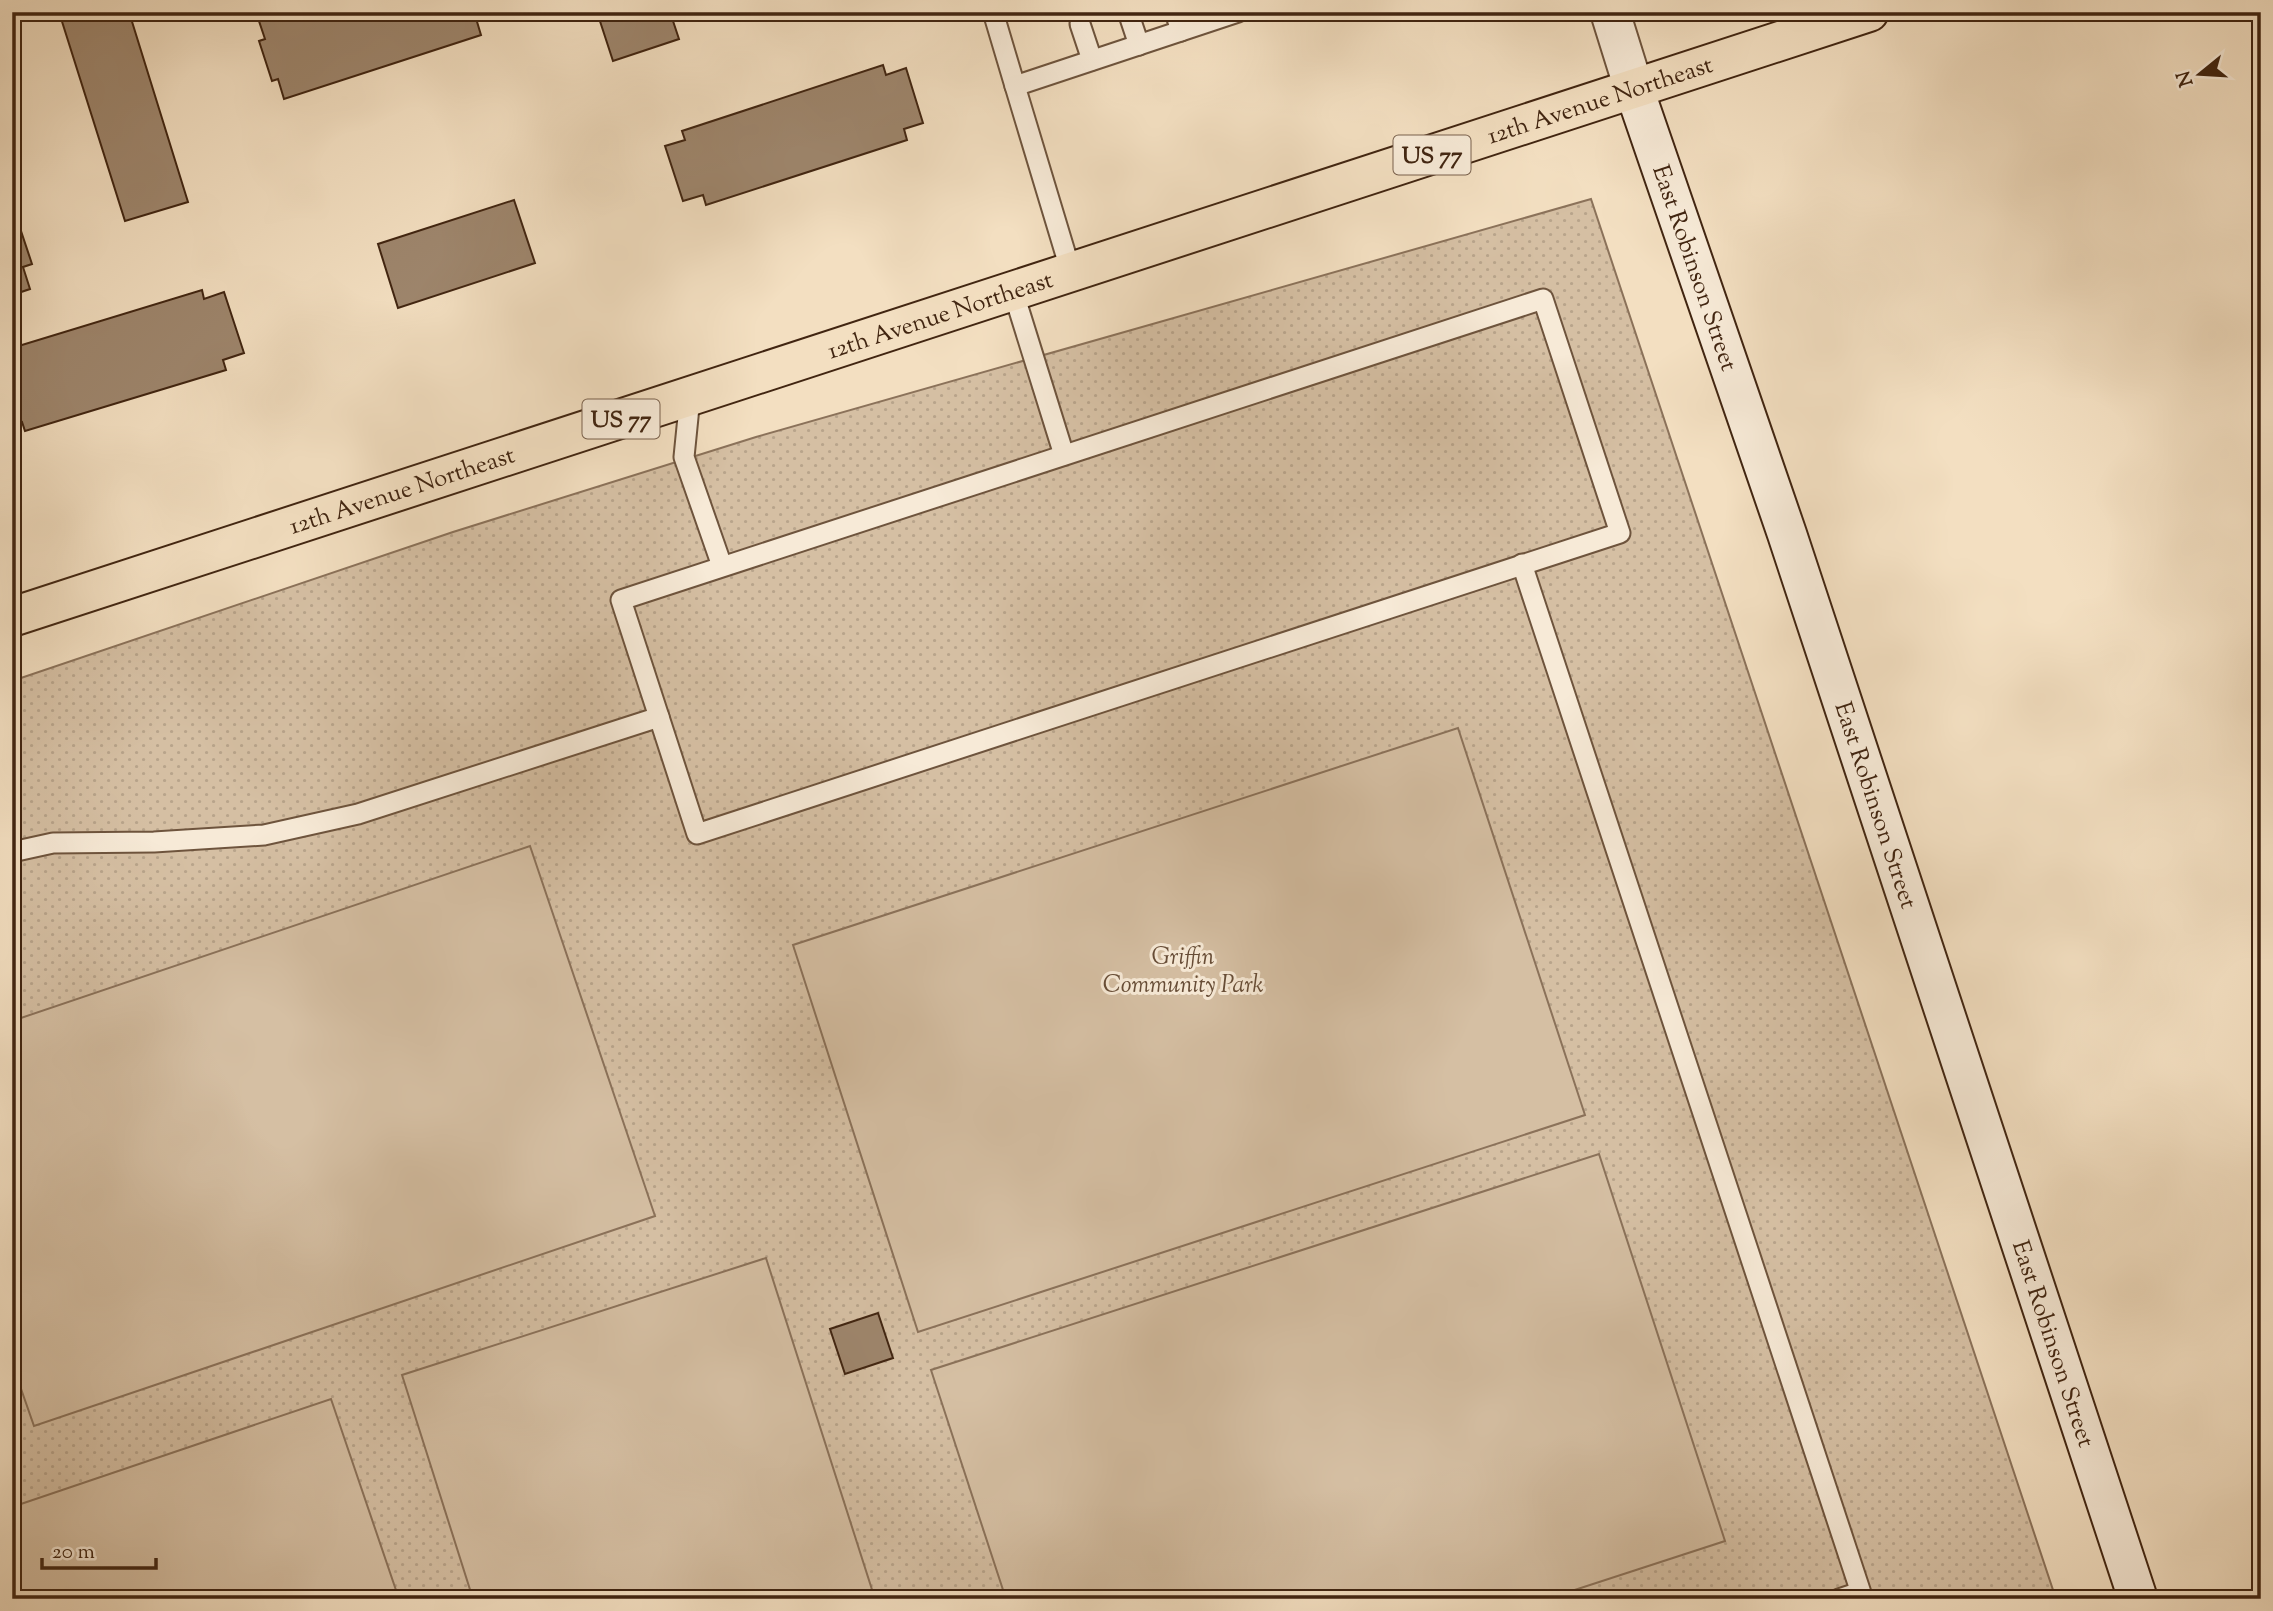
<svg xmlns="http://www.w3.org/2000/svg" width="2273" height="1611" viewBox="0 0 2273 1611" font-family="'Sorts Mill Goudy',serif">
<defs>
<pattern id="grass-dots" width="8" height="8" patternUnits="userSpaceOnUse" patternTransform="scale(1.75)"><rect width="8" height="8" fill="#d5bfa3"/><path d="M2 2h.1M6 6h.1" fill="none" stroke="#b8a48b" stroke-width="1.8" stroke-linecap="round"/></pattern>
</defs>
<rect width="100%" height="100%" fill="#f3dfc1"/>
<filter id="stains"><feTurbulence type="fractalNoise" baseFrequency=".00286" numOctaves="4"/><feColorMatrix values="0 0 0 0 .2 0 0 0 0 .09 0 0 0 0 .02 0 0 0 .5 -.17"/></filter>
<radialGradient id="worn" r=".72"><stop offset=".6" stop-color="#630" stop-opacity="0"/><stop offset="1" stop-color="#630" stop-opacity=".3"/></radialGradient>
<polygon fill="url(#grass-dots)" stroke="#8b725a" stroke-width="2" points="1591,199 2056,1599 12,1599 12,681 453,532 756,437"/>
<g fill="#d5bfa3" stroke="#8b725a" stroke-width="2">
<polygon points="1458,728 1585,1115 918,1332 793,945"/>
<polygon points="530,846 655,1216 34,1426 12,1363 12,1021"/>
<polygon points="1599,1154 1725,1541 1547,1599 1006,1599 931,1370"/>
<polygon points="766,1258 875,1599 473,1599 402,1375"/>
<polygon points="331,1399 399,1599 12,1599 12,1507"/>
</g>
<g fill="#9e866d" stroke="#412511" stroke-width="2">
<polygon points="59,12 129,12 188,202 125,221"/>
<polygon points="285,12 483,12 484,13 475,15 481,35 284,99 278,79 272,81 259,41 265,39 259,21"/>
<polygon points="597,12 670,12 679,39 613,61"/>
<polygon points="883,65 886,75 906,68 923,123 904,129 907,140 706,205 703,195 683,201 665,146 685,140 682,131"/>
<polygon points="514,200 535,263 398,308 378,244"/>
<polygon points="12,204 32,264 23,267 30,289 12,295"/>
<polygon points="202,290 204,299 224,292 244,353 223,360 226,370 25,431 22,422 12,425 12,348"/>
<polygon points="878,1313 893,1358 845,1374 830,1329"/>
</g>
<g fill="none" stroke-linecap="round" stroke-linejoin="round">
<defs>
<g id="service">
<polyline points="993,12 1015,86"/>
<polyline points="1128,12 1139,45"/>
<polyline points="1175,12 1181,31"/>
<polyline points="1080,24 1092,60"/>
<polyline points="1071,272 1015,86 1238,12"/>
<polyline points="1013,291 1064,455"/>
<polygon points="1543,299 1620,533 697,834 621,600"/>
<polyline points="690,397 684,457 722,566"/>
<polyline points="1522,564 1863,1599"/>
<polyline points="12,852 53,843 154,842 264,835 358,814 659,717"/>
<polyline points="1839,1599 1860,1592"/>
</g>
<polyline id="tertiary" points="1610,12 1634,89"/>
<g id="secondary">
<path id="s1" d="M1634,89L1787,534L2138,1599"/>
</g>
<g id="primary">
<path id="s2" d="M12,617L1869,12"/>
</g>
</defs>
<use href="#service" stroke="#6e543d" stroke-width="23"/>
<use href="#tertiary" stroke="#6e543d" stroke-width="42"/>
<use href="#secondary" stroke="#412511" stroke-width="42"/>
<use href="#primary" stroke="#412511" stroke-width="42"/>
<use href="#service" stroke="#f7ead7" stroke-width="19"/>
<use href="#tertiary" stroke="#f7ead7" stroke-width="38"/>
<use href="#secondary" stroke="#f7ead7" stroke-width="38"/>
<use href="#primary" stroke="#f3dfc1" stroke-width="38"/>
</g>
<g text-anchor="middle" stroke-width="6" stroke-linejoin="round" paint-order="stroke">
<g fill="#f7ead7" stroke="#78604c" stroke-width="2">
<rect x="1393.5" y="135.5" width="77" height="39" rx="5"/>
<rect x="582.5" y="399.5" width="77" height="39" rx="5"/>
</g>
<g font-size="23" font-weight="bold" fill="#412511">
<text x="1432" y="163">US 77</text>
<text x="621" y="427">US 77</text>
</g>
<g font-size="24" fill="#412511" stroke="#f7ead7">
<text dy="8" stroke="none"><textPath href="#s2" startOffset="1670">12th Avenue Northeast</textPath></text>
<text dy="8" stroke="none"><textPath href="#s1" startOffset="189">East Robinson Street</textPath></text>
<text dy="8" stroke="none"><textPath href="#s2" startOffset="976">12th Avenue Northeast</textPath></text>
<text dy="8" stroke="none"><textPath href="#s2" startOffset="410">12th Avenue Northeast</textPath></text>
<text dy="8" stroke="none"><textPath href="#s1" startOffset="756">East Robinson Street</textPath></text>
<text dy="8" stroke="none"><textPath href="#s1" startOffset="1323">East Robinson Street</textPath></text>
</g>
<g font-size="24" font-style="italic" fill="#664c36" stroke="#f7ead7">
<text x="1183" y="964">Griffin<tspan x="1183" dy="28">Community Park</tspan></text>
</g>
</g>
<rect width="2273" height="1611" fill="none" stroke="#f3dfc1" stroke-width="42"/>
<rect x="14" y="14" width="2245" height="1583" fill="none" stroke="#412511" stroke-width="3.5"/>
<rect x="21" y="21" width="2231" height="1569" fill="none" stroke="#412511" stroke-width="2"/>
<g transform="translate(2200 74) rotate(252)" stroke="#f7ead7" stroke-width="5" paint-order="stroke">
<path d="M0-5L12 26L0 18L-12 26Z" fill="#412511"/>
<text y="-10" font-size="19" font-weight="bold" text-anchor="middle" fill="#412511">N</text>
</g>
<path d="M42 1558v10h114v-10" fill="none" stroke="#412511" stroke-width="3.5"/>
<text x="52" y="1558" font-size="21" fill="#412511" stroke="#f7ead7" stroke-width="5" paint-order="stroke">20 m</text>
<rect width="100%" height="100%" filter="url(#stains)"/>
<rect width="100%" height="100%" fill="url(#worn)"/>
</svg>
